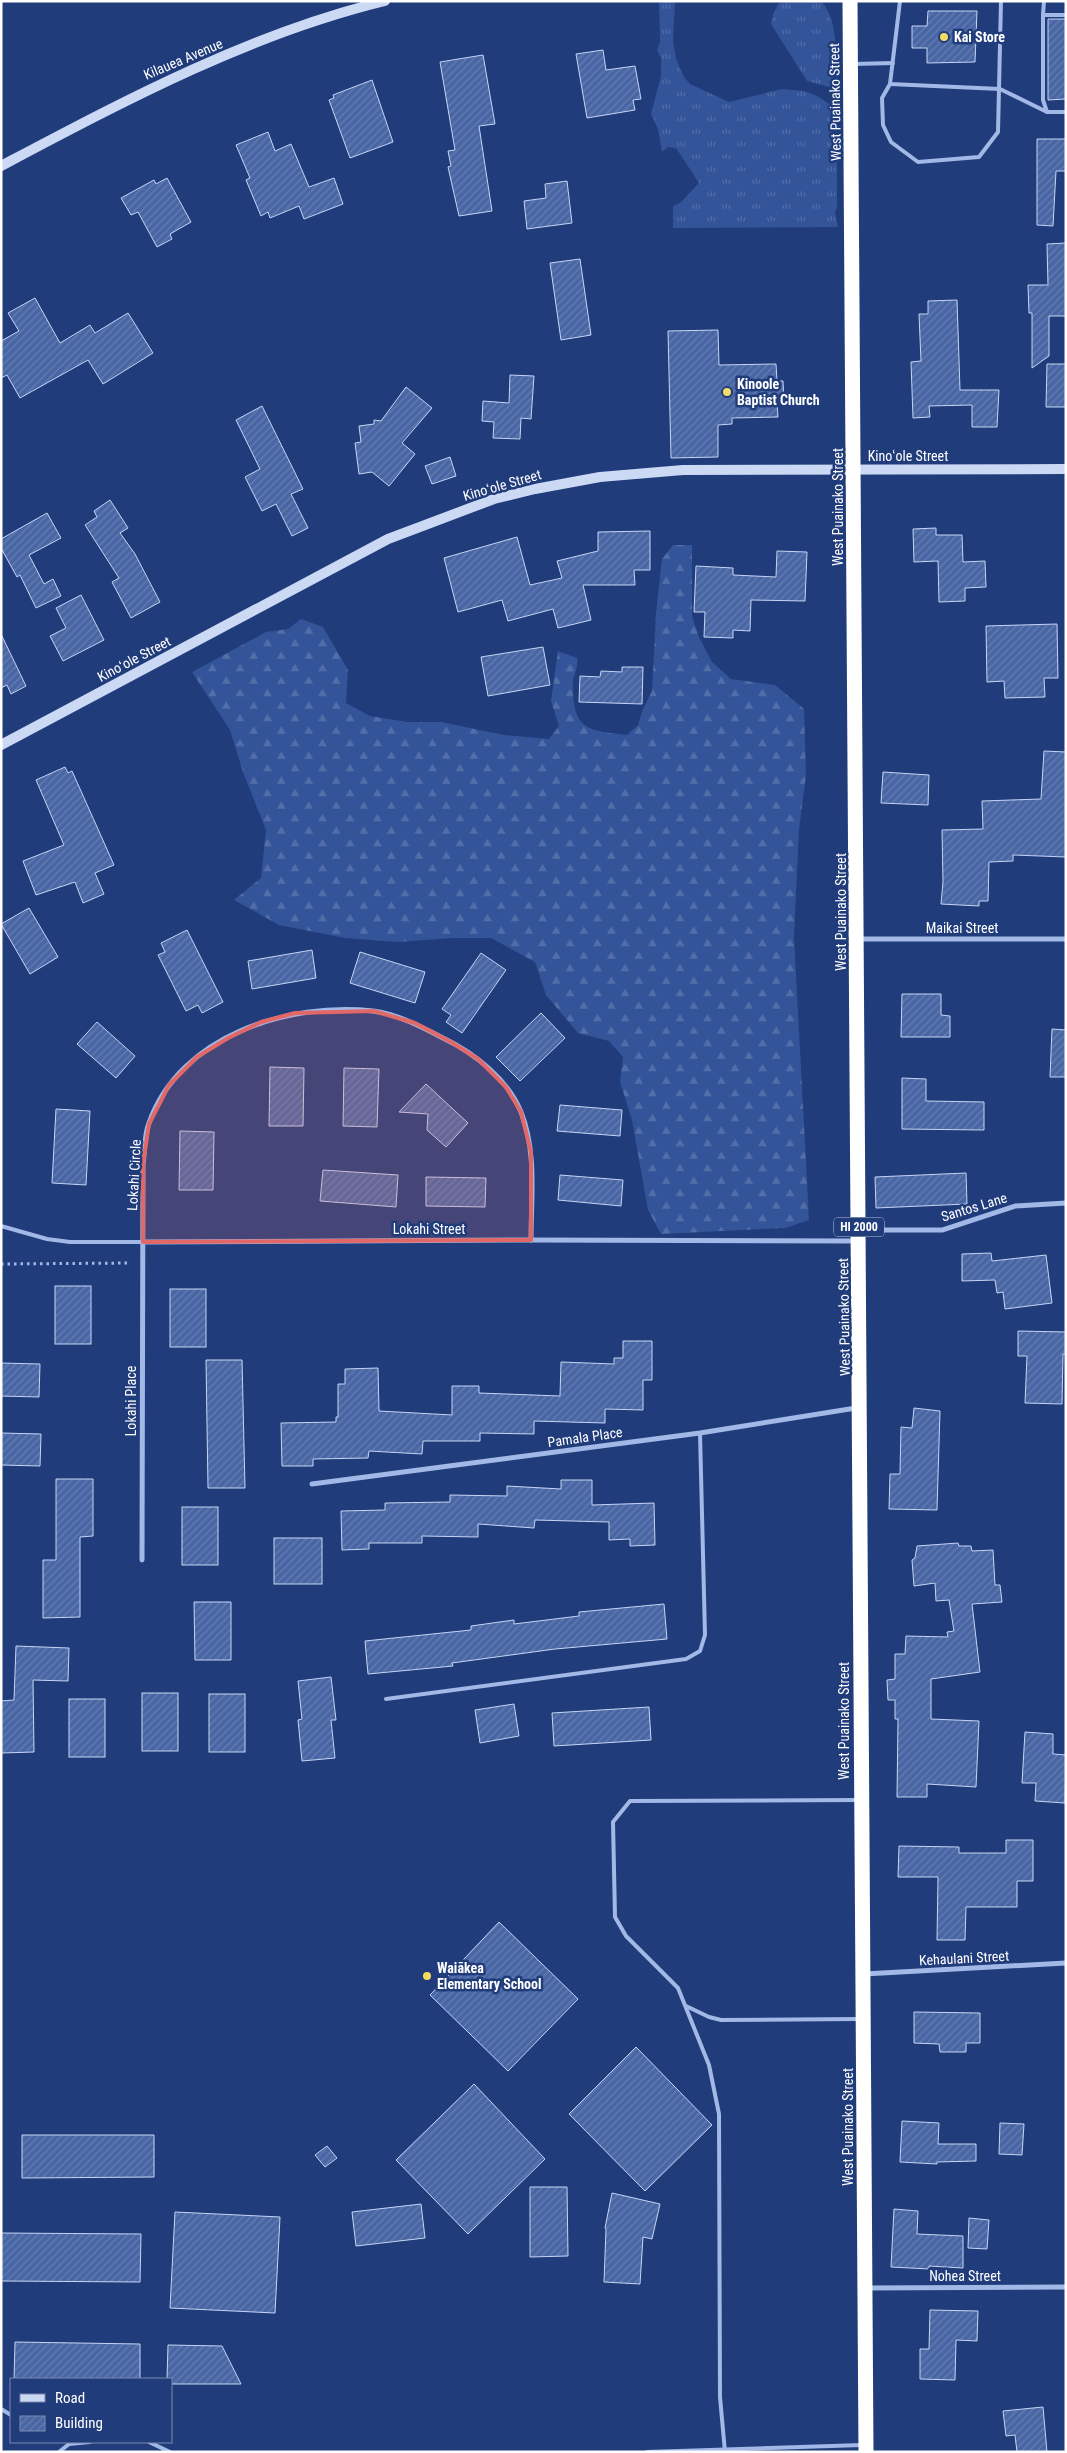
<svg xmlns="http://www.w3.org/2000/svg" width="1067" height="2453" viewBox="0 0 1067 2453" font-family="'Roboto Condensed',sans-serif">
<defs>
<pattern id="grass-tufts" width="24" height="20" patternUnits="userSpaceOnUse" patternTransform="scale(1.25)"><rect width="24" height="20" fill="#335499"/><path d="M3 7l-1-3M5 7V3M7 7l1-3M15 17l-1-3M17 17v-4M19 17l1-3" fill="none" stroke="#526ea8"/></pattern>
<pattern id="forest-firs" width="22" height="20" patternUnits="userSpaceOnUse" patternTransform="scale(1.25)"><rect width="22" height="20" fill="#335499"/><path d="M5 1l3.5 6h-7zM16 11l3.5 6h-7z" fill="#526ea8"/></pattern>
<pattern id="building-hatch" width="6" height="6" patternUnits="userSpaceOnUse" patternTransform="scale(1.25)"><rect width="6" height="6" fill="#4966a4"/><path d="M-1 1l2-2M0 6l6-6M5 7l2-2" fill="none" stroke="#647db2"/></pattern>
</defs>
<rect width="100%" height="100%" fill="#203c7b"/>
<g fill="url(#grass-tufts)">
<polygon points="659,1 675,2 673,40 676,59 684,77 690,84 729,102 782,89 804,91 817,96 837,109 837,207 835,213 838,227 673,228 673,206 680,203 699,183 676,148 668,147 662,152 658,129 651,114 661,76 661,58 657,50 660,42"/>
<path d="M795,1L822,2C839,23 835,55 837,81L833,88L807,81L771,24L773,14L779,3Z"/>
</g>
<path fill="url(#forest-firs)" d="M673,545H692V617L699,637L712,662L731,679L775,685L804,709L806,776L799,829L794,937L809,1220L785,1228L661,1234L648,1210L632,1120L620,1082L623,1057L609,1041L578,1033L546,995L535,962L491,938H451L398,942L345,938L279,925L234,900L261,878L266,830L243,772L230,730L192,672L266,632L288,629L301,619L323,627L348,670L346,703L370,716L407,722H441L504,735L549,739L559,726L551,701L558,651L577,658C579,668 573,674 573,684C572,729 587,731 627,735L638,725L643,709L652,691L656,613L662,559Z"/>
<g fill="url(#building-hatch)" stroke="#c6d5f5">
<polygon points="928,11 977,11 975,62 927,63 927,48 912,48 912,26 927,26"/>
<polygon points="1048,19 1066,19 1066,99 1048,100"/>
<polygon points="603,50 606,70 635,66 641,99 633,100 635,110 587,118 576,54"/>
<polygon points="483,55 495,124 479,126 492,211 459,216 448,167 451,166 448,151 455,150 440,62"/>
<polygon points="372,80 393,142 350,158 329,100 334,98 333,95"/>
<polygon points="268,132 275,151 291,144 309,187 334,178 343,204 304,219 299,206 270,218 268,212 261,216 246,180 250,178 236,145"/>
<polygon points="1037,139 1066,139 1066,171 1056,171 1053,226 1037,225"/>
<polygon points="167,178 191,222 170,234 172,239 157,247 138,212 131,215 121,198 154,180 156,184"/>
<polygon points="567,181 572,223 527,229 524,201 546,198 545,184"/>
<polygon points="1066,243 1066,316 1049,316 1049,356 1032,368 1032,313 1029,313 1028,285 1048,285 1047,244"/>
<polygon points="580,259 591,335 561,340 550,263"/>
<polygon points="35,298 60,343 90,325 95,333 128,313 153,353 103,384 88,360 20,398 7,375 1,378 1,341 19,331 8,313"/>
<polygon points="957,300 960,390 999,390 997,427 972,427 972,405 929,406 930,417 913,418 911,362 921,361 919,314 928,314 928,301"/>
<polygon points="718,330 719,365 776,364 777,381 783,381 784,404 777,404 778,417 732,418 732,424 718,425 718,457 671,458 668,331"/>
<polygon points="1047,364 1066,364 1066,407 1046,407"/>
<polygon points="510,375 534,376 531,419 521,418 520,439 493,438 494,422 482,421 483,401 509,403"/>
<polygon points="406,387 432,408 402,443 415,454 389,486 372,472 359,474 355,443 361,442 359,426 374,424 374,420 381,421"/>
<polygon points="262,406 303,489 291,494 308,528 292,536 276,504 262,511 245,477 260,469 236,420"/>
<polygon points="450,457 456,476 432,484 425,466"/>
<polygon points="110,500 128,528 120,533 135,554 160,602 131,618 112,582 119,578 85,525 97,517 94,511"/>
<polygon points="47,513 61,538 29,555 44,584 53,579 61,596 36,608 20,575 17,577 1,548 1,539"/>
<polygon points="936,528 936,535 962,535 963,562 985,561 986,587 965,588 965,601 939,602 938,561 914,562 913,529"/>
<polygon points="650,531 650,570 634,570 635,585 583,585 591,620 558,628 553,609 508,621 502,600 458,612 444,558 517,537 530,585 562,578 557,561 598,551 598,532"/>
<polygon points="777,551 807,552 805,601 751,600 750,631 733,630 733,638 704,637 705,612 694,612 696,566 733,568 733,575 776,577"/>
<polygon points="81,595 104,640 63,661 50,636 66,628 56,608"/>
<polygon points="1057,624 1058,678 1044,678 1045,697 1005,698 1004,681 987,682 986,626"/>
<polygon points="1,634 26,686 11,694 7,685 1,688"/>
<polygon points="543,647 550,685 488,696 481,657"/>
<polygon points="622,667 643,667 642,704 579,702 580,676 600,677 601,671 622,672"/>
<polygon points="1044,751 1066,752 1066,857 1013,855 1013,861 989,862 988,901 979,901 979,906 941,904 943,882 942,830 983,829 982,801 1041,799"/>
<polygon points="65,767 68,773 72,771 114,865 95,873 104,894 83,903 75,882 36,895 23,861 64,845 36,780"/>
<polygon points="883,772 929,775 928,805 881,803"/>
<polygon points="29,908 58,957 30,974 1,924"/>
<polygon points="187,930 223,1002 202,1013 198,1005 186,1011 158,955 165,952 161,943"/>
<polygon points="312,950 316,978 252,989 248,961"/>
<polygon points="360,952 425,972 415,1003 350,983"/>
<polygon points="481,953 506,970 462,1033 446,1022 451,1015 442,1009"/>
<polygon points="902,994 941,994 941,1015 950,1016 950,1037 901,1037"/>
<polygon points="541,1013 565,1038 520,1081 496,1057"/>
<polygon points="97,1022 135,1056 116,1078 77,1044"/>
<polygon points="1052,1029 1066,1030 1066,1077 1050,1077"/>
<polygon points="270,1067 304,1068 303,1126 269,1126"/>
<polygon points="344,1068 379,1069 377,1127 343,1126"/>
<polygon points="902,1078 926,1079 926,1101 984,1102 984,1130 902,1129"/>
<polygon points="426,1084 468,1123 446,1147 427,1130 428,1114 399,1112"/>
<polygon points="560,1105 622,1110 620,1136 557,1131"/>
<polygon points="56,1109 90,1111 86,1185 52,1183"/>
<polygon points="180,1131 214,1132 213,1190 179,1190"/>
<polygon points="323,1170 398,1175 396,1207 320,1201"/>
<polygon points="966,1173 967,1204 876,1208 875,1177"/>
<polygon points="560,1175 623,1180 621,1206 558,1200"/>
<polygon points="426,1177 486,1178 485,1207 426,1206"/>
<polygon points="991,1253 992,1261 1046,1255 1052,1303 1005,1309 1003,1292 997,1293 995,1280 962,1281 962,1254"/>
<rect x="55" y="1286" width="36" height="58"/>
<rect x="170" y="1289" width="36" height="58"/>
<polygon points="1018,1331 1066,1332 1066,1354 1063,1354 1062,1404 1025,1403 1027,1356 1018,1356"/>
<polygon points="623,1341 652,1341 652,1380 643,1380 643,1410 605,1409 605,1423 534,1421 534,1434 480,1433 480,1441 423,1441 422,1454 369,1451 368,1458 313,1459 313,1466 282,1466 281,1423 336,1422 336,1417 338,1417 338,1384 345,1384 345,1369 378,1368 379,1411 452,1415 452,1386 479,1386 479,1393 560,1396 561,1362 614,1364 614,1358 623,1358"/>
<polygon points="206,1360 242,1360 245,1488 208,1488"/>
<polygon points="1,1363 40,1364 39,1397 1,1396"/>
<polygon points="914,1408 940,1411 937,1510 889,1509 890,1474 900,1474 901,1427 912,1428"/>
<polygon points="1,1433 41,1434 40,1466 1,1465"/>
<polygon points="56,1479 93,1479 93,1536 80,1537 80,1617 43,1618 43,1560 56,1560"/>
<polygon points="561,1480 592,1480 592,1505 654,1503 655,1545 630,1546 630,1539 609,1540 609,1522 535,1520 534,1528 478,1524 478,1537 422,1536 422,1543 369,1543 369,1549 342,1550 341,1511 385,1510 385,1503 450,1502 450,1495 507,1496 507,1486 561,1489"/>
<rect x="182" y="1507" width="36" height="58"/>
<rect x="274" y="1538" width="48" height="46"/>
<polygon points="958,1543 959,1546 971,1546 972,1551 993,1550 995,1585 1000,1585 1002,1602 972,1604 980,1672 931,1679 931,1719 979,1721 976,1787 927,1784 927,1797 897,1797 898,1719 895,1719 895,1700 888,1700 887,1680 895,1679 895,1654 905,1654 906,1636 948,1637 947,1632 954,1631 949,1600 936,1601 935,1583 914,1586 912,1560 915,1558 917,1546"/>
<polygon points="194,1602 231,1602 231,1660 195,1660"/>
<polygon points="664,1604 667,1639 555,1649 452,1663 453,1666 368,1674 365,1641 471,1630 471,1626 514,1620 514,1624 579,1616 579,1612"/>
<polygon points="16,1646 69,1648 68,1681 33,1680 34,1752 1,1753 1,1701 14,1700"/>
<polygon points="331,1677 336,1720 331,1720 335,1758 302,1761 298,1720 302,1719 298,1681"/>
<rect x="142" y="1693" width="36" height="58"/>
<rect x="209" y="1694" width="36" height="58"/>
<rect x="69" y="1699" width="36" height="58"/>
<polygon points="514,1704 519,1736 480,1743 475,1710"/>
<polygon points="649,1707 651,1740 554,1746 552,1713"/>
<polygon points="1025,1732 1053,1734 1053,1754 1066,1755 1065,1803 1035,1801 1036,1783 1022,1783"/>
<polygon points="1006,1840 1033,1840 1033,1881 1017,1881 1017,1907 966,1907 965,1940 937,1940 938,1877 898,1877 899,1846 959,1847 959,1853 1006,1853"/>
<polygon points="499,1922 578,1999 508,2071 430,1995"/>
<polygon points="914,2012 980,2013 980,2043 966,2043 966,2052 940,2052 939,2044 914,2043"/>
<polygon points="636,2047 712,2125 645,2191 569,2114"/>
<polygon points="474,2084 545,2159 468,2234 396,2160"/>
<polygon points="902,2121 939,2123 938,2144 976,2144 976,2161 937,2162 937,2164 900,2162"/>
<polygon points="1000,2123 1024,2124 1022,2155 999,2154"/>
<polygon points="22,2135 154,2135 154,2177 22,2178"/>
<polygon points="327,2146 337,2158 325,2167 315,2155"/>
<polygon points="530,2187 567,2187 568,2256 530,2257"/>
<polygon points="612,2193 660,2204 652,2239 643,2237 640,2284 604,2282 606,2229 605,2228"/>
<polygon points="421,2204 425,2238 356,2246 352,2212"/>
<polygon points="894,2209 918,2211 917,2234 963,2236 963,2268 929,2266 929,2269 891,2267"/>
<polygon points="175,2212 280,2217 275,2313 170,2308"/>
<polygon points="969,2218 989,2220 987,2249 968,2248"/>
<polygon points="1,2233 141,2234 140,2282 1,2281"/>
<polygon points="930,2310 978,2311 977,2341 956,2340 955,2380 920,2379 920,2349 929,2349"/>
<polygon points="15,2342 140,2344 140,2379 14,2379"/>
<polygon points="168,2345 222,2346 241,2384 171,2384 171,2379 167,2379"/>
<polygon points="1043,2407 1047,2452 1017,2452 1015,2435 1006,2436 1003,2411"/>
</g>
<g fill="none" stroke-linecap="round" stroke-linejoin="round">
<polyline stroke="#a2b8e6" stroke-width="3" stroke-dasharray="2.5 4" stroke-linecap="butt" points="1,1264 131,1263"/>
<g stroke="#a2b8e6" stroke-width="4">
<polyline points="900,1 890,84 1000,89 1047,112"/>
<polyline points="1044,1 1043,15 1066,15"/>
<polyline points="1043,15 1043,100 1047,112 1066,112"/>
<polyline points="853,64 893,63"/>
<polyline points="890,84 882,98 883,125 891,142 918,162 979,157 998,132 1001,1"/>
<polyline points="1,1226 47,1239 70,1242 143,1242"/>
<polyline points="386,1699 686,1659 700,1651 705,1635 700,1433"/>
<polyline points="686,2006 709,2017 721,2020 859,2019"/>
<polyline points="1,2409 11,2415"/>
<polyline points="149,2442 170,2452"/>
<polyline points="59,2452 69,2444 90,2442"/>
<polyline points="647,2452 862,2445"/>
<polyline points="725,2452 720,2397 719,2114 709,2065 678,1988 626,1936 615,1917 613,1822 630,1801 858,1800"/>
</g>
<g stroke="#a2b8e6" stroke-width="5">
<polyline points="858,939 1066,939"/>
<polyline points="860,1230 942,1230 1015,1206 1066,1203"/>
<polyline points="143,1242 531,1240 856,1241"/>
<polyline points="312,1484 700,1433 856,1408"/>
<path d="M142,1560L143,1164C145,1151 144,1135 149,1123C180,1035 289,1002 373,1011C397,1014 422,1027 443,1038C474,1053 508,1079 521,1112C537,1152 531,1198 531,1240"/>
<polyline points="864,1974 1066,1963"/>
<polyline points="866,2288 1066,2287"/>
</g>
<g stroke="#ccd9f5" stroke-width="10">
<path d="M1,166C124,101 249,34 385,1"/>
<polyline points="1,745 388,539 494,499 535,489 600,477 683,470 1066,469"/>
</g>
<polyline stroke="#fff" stroke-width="15" points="850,1 866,2452"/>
</g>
<path fill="#e26868" fill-opacity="0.2" stroke="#e26868" stroke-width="4" stroke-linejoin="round" d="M374,1011L415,1023L451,1042L478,1059L506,1087L521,1112L531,1152V1240L143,1242V1164L149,1124L169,1085L197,1057L228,1038L261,1022L295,1013Z"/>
<g fill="#f3dc63" stroke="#203c7b" stroke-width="2">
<circle cx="944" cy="37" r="5"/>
<circle cx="727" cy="392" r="5"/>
<circle cx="427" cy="1976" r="5"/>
</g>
<g text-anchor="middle" stroke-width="5" stroke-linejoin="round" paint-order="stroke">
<rect fill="#203c7b" stroke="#bcc4d7" stroke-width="1" x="834" y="1217.5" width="50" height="19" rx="4"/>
<g font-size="12" font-weight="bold" fill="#fff">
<text x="859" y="1231">HI 2000</text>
</g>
<g font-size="14" font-weight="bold" fill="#fff" stroke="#203c7b" text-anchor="start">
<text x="954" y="42">Kai Store</text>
<text x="737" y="389">Kinoole<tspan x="737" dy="16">Baptist Church</tspan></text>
<text x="437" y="1973">Waiākea<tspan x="437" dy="16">Elementary School</tspan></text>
</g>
<g font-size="14" fill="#fff" stroke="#203c7b">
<text transform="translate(183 59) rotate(-23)" y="5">Kilauea Avenue</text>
<text transform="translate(835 102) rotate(-91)" y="5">West Puainako Street</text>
<text x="908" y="461">Kinoʻole Street</text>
<text transform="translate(502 485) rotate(-16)" y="5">Kinoʻole Street</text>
<text transform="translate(838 507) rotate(-90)" y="5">West Puainako Street</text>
<text transform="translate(134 659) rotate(-28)" y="5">Kinoʻole Street</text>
<text transform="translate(841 912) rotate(-90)" y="5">West Puainako Street</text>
<text x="962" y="933">Maikai Street</text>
<text transform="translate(134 1175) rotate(-87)" y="5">Lokahi Circle</text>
<text transform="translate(974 1207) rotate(-17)" y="5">Santos Lane</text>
<text x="429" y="1234">Lokahi Street</text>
<text transform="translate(844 1317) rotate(-91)" y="5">West Puainako Street</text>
<text transform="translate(131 1401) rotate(-90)" y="5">Lokahi Place</text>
<text transform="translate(585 1437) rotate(-8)" y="5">Pamala Place</text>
<text transform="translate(844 1721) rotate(-90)" y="5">West Puainako Street</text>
<text transform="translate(964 1958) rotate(-3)" y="5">Kehaulani Street</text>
<text transform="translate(848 2127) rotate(-90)" y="5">West Puainako Street</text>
<text x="965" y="2281">Nohea Street</text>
</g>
</g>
<rect width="1067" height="2453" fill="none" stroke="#ffffff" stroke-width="5"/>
<rect x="10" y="2378" width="162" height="65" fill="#203c7b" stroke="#798ab0"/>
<rect x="20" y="2394" width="25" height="8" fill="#ccd9f5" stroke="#798ab0"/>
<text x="55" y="2403" font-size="15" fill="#ffffff">Road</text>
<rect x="20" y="2416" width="25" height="15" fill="url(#building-hatch)" stroke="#798ab0"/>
<text x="55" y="2428" font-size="15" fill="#ffffff">Building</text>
</svg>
